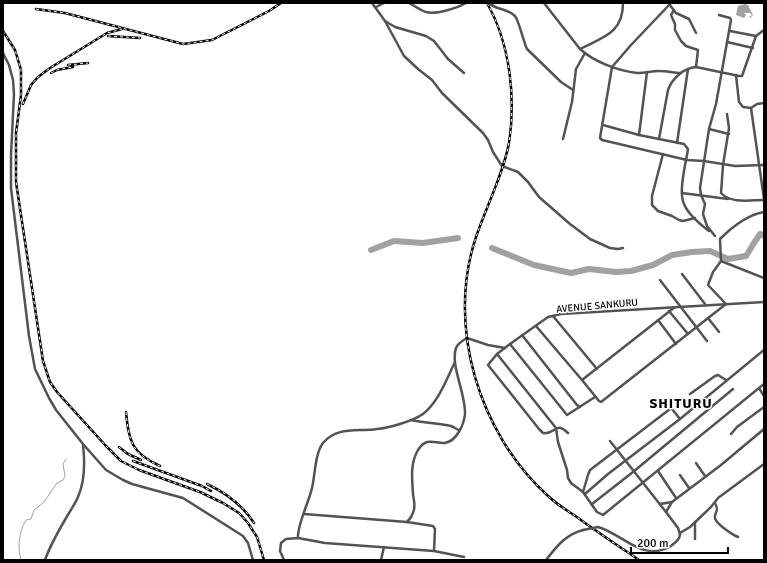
<svg xmlns="http://www.w3.org/2000/svg" width="767" height="563" viewBox="0 0 767 563" font-family="Signika,sans-serif">
<rect width="100%" height="100%" fill="#fff"/>
<polygon fill="#a1a1a1" points="745,4 748,5 753,15 750,18 749,17 752,15 750,13 744,13 746,15 744,18 736,15 738,6"/>
<g fill="none" stroke-linecap="round" stroke-linejoin="round">
<path stroke="#a1a1a1" stroke-width="1" d="M21,560C17,547 19,532 26,520L31,519L34,510L44,502L57,483L63,480L65,476L63,464L66,459"/>
<g stroke="#a1a1a1" stroke-width="6">
<polyline points="492,248 534,265 571,273 589,269 616,272 631,271 653,265 672,255 692,252 710,251 728,259 746,256 754,243 760,234 764,235"/>
<polyline points="371,250 394,241 423,243 458,238"/>
</g>
<g stroke="#535353" stroke-width="2.5">
<polyline points="372,3 385,21 404,56 418,69 432,80 442,93 483,133 488,140 493,152 502,166 518,172 528,182 539,197 570,224 590,239 610,248 618,249 623,248"/>
<path d="M409,3C415,6 420,10 426,12C436,15 457,8 466,3"/>
<path d="M489,3C496,10 507,8 515,16C519,21 523,40 527,49L561,82L573,90"/>
<path d="M544,3L580,49C594,62 619,71 637,73C645,73 652,71 659,71C667,71 674,73 681,73"/>
<polyline points="671,3 631,45 612,67 600,138 602,140 687,160 704,161 735,166 764,165"/>
<polyline points="669,4 676,13 689,19 696,33"/>
<polyline points="376,7 384,3"/>
<polyline points="674,10 671,15 675,24 675,30 681,41 686,46 698,50 696,67"/>
<polyline points="385,21 395,27 426,36 434,41 448,59 464,73"/>
<polyline points="730,31 756,36"/>
<polyline points="727,42 753,48"/>
<path d="M580,49C604,37 623,33 623,3"/>
<polyline points="3,53 9,65 13,80 14,94 11,155 11,188 29,336 35,369 49,398 56,410 83,444 106,470 123,480 132,484 183,498 243,536 248,543 253,560"/>
<polyline points="736,75 739,102 743,107 751,108 764,199"/>
<polyline points="751,108 757,104 764,103"/>
<path d="M727,114L729,128L723,165L721,193C731,204 751,200 764,200"/>
<path d="M603,125L639,135L684,144L688,149C686,163 678,192 684,204C688,214 701,225 709,231"/>
<polyline points="709,129 729,134"/>
<polyline points="639,135 647,72"/>
<polyline points="563,139 572,102 576,69 585,53"/>
<path d="M659,139L668,90C672,79 683,68 696,67L739,76H742L756,36L764,30"/>
<polyline points="677,143 688,69"/>
<polyline points="663,154 652,196 652,205 658,211 672,216 679,220 683,221 695,218"/>
<polyline points="682,193 728,199"/>
<polyline points="715,236 707,226 703,214 705,204 701,195 700,188 709,129 716,104 731,20 730,18 719,15"/>
<polyline points="721,261 764,278"/>
<polyline points="682,274 705,304"/>
<polyline points="660,280 707,341"/>
<polyline points="669,311 688,334"/>
<polyline points="553,316 597,369"/>
<polyline points="708,318 719,332"/>
<polyline points="658,320 676,344"/>
<path d="M536,326L582,380L599,401L601,402L726,304L708,285L713,272L721,261L720,239C732,227 747,215 764,212"/>
<polyline points="522,335 577,405 580,407"/>
<polyline points="510,344 567,415 595,397"/>
<polyline points="497,354 556,428 558,442 567,470 568,478 571,483 583,492 592,505"/>
<polyline points="582,380 675,307"/>
<polyline points="759,388 764,396"/>
<polyline points="733,389 633,472 592,504 592,505 597,512 603,515 764,384"/>
<polyline points="690,394 715,376 718,375 726,380"/>
<path d="M411,420C424,423 438,423 451,426C454,427 456,429 459,430"/>
<path d="M568,433C555,420 556,435 543,433L539,429L488,365L497,354L510,344L548,317L561,314L764,302"/>
<polyline points="731,434 737,427 764,407"/>
<polyline points="610,441 666,512 678,528 680,534"/>
<polyline points="696,463 705,476"/>
<polyline points="658,471 676,498"/>
<polyline points="680,475 689,488"/>
<polyline points="583,492 588,475 590,470 670,409 672,409 680,419"/>
<polyline points="585,494 608,474 680,419 764,350"/>
<path d="M715,503C720,512 714,512 715,518C716,524 733,535 738,537"/>
<polyline points="660,504 672,502"/>
<polyline points="666,512 672,502 721,465 764,429"/>
<polyline points="304,514 407,522 433,526 435,529 434,551"/>
<path d="M407,522C409,520 411,518 412,515C416,508 414,501 413,494C412,478 410,464 418,450C427,436 435,444 445,443C457,441 464,424 465,414C466,394 450,365 456,348C458,343 462,341 467,338L488,345L505,348"/>
<path d="M598,527C623,534 643,563 671,546C676,542 680,539 680,534"/>
<polyline points="680,533 690,527 711,507 718,498 764,464"/>
<path d="M298,538C297,525 309,502 312,488C315,476 315,453 323,443C337,426 357,432 377,429C389,428 413,421 423,414C439,401 446,380 455,362"/>
<polyline points="695,539 695,522"/>
<path d="M45,560C51,543 60,528 69,513C72,508 76,502 78,497C85,481 85,462 83,445"/>
<polyline points="284,560 280,551 281,543 286,539 298,538 325,543 434,551 464,557"/>
<polyline points="381,560 384,547"/>
<path d="M546,560C557,546 565,535 583,530"/>
</g>
<defs>
<g id="rail">
<path d="M487,3C510,43 516,98 509,143C503,175 486,207 476,237C446,326 479,433 547,495C557,505 570,512 581,520C600,534 620,547 639,560"/>
<polyline points="36,9 65,13 183,44 212,40 269,11 281,3"/>
<polyline points="3,31 15,50 21,70 21,95 16,133 16,182 43,361 50,382 57,392 106,446 121,461 139,470 200,492 223,503 239,513 248,523 257,537 264,560"/>
<polyline points="108,36 140,38"/>
<polyline points="68,65 88,63"/>
<polyline points="51,73 57,70 73,67"/>
<polyline points="23,104 31,85 38,77 50,68 107,33 122,29"/>
<path d="M126,412C129,441 131,453 160,466"/>
<polyline points="119,447 128,454 141,460"/>
<polyline points="133,461 202,486 211,491"/>
<path d="M207,484C226,493 242,504 254,523"/>
</g>
</defs>
<use href="#rail" stroke="#000" stroke-width="2.5"/>
<use href="#rail" stroke="#fff" stroke-width="1" stroke-dasharray="3" stroke-linecap="butt"/>
<polyline stroke="#535353" stroke-width="2.5" points="583,530 598,527"/>
</g>
<g text-anchor="middle" stroke-width="3" stroke-linejoin="round" paint-order="stroke">
<g font-size="10" fill="#000" stroke="#fff">
<text transform="translate(597 305) rotate(-5)" y="4">AVENUE SANKURU</text>
</g>
<g font-size="14" font-weight="bold" letter-spacing="1" fill="#000" stroke="#fff">
<text x="681" y="408">SHITURU</text>
</g>
</g>
<rect width="767" height="563" fill="none" stroke="#000000" stroke-width="8"/>
<path d="M631 547v6h97v-6" fill="none" stroke="#000000" stroke-width="2"/>
<text x="637" y="547" font-size="12" fill="#000000" stroke="#ffffff" stroke-width="3" paint-order="stroke">200 m</text>
</svg>
